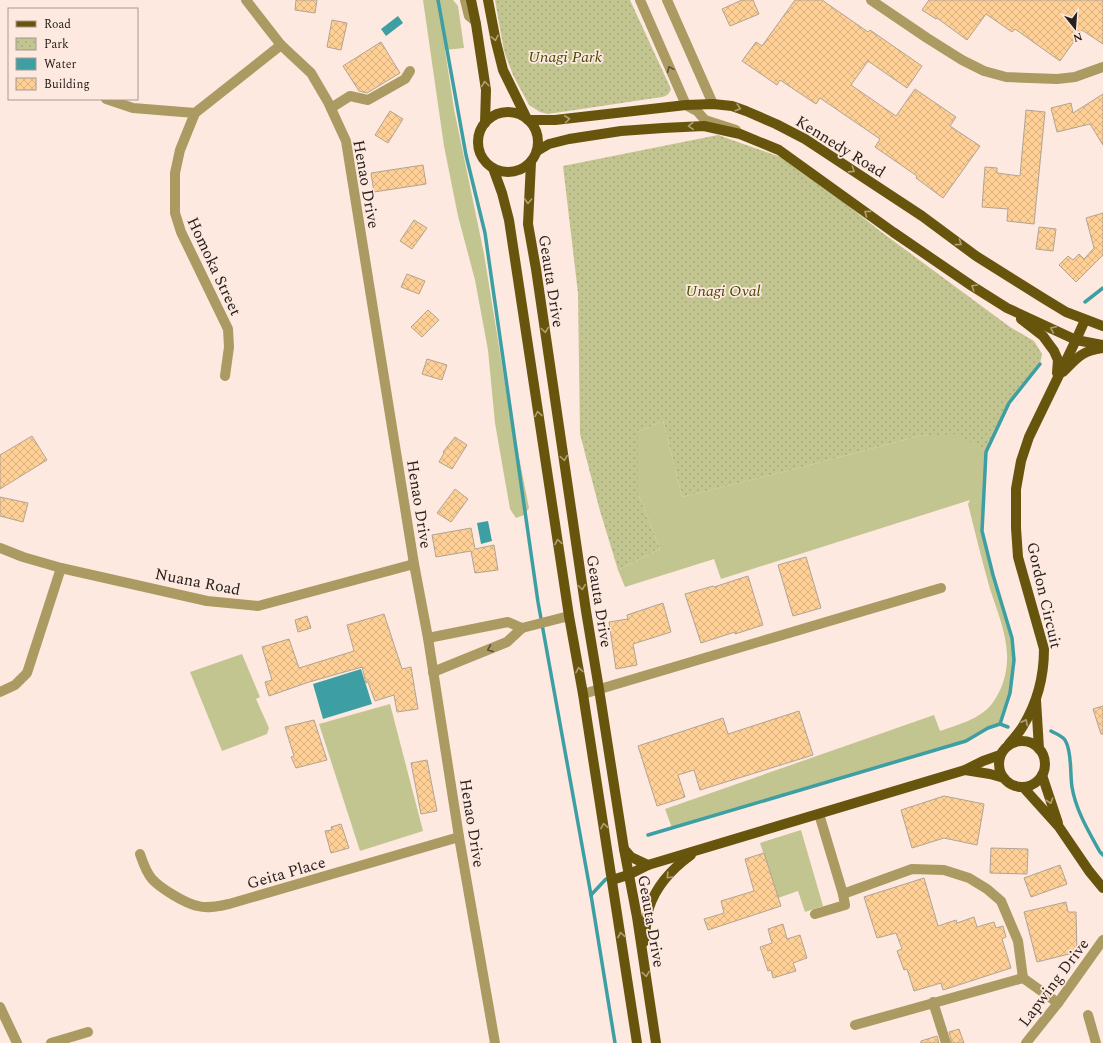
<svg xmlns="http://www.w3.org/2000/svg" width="1103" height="1043" viewBox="0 0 1103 1043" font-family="Spectral,serif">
<defs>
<pattern id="park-dots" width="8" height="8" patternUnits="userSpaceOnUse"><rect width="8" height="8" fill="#c2c590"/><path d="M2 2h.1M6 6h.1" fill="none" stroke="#a7a97c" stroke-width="1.8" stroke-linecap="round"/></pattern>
<pattern id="building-cross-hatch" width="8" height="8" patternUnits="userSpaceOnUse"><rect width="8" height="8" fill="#fed096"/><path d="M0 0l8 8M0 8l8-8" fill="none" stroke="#dab281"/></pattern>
</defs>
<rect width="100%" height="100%" fill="#fde9df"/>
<g fill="#c2c590">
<polygon points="423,0 453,0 458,6 464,48 445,50 454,109 484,254 507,396 529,508 524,515 516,518 510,509 495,423 488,350 475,280 458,216 444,146"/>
<path d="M663,421L682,497L795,469L919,436L957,433L986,452L982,531L993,575L1012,638L1014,660L1010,693L1000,724L988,728L966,741L672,828L665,809L934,715L940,731C957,725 978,720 991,705C1002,691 1008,672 1007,654C1006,632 997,610 990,589C982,561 975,532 968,504L970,500L721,579L714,559L625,587L618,570L660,549L638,493V432Z"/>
<polygon points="242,654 260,697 256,699 269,728 267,734 222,751 190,672"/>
<polygon points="390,704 423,831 360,851 319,724"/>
<polygon points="801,830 823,906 805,912 798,891 778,898 760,843"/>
</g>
<g fill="url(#park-dots)">
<path d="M495,0H630L671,89C669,94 667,96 662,97L548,114L540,112L529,105L513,75L504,51Z"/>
<polygon points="718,135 792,161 880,231 1010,327 1034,341 1042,354 1040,364 1009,403 986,452 957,434 919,436 795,469 682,497 663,421 638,432 638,493 660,549 618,570 600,511 580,434 578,293 563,166"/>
</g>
<g fill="#3d9fa3">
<polygon points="398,16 403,23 386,36 381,29"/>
<polygon points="488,521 492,541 481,544 477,523"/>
<polygon points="361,669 372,704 323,719 313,684"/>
</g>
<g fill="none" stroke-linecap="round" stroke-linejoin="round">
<g stroke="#3d9fa3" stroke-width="3.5">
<polyline points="438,0 466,155 485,233 538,602 591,895 615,1043"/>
<polyline points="1085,302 1103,288"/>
<polyline points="1000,724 1008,727"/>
<path d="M1051,731C1056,734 1064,736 1066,742C1072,753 1070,775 1072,787C1076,811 1089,832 1100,852L1103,855"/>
<polyline points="648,835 966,741 988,728 1000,724 1010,693 1014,660 1012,638 993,575 982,531 986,452 1009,403 1040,364"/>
<polyline points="591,895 606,879"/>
</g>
</g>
<g fill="url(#building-cross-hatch)" stroke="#b1a495">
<polygon points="296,0 317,0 315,13 295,10"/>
<polygon points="742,0 753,0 759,14 730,26 722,9"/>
<polygon points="795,0 822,0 868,32 870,30 922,66 907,88 868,61 851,85 896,116 915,89 956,117 950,126 980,146 943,198 916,178 917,176 875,147 880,139 820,98 816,104 780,80 777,85 742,61 756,42 762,46"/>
<polygon points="929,0 1103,0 1103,44 1082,30 1060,61 1015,29 1012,32 986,14 967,40 937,18 936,19 922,10"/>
<polygon points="332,20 347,23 341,50 327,47"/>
<polygon points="381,42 400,73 367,93 359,91 343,66"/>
<polygon points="1103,94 1103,145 1090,124 1057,132 1051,108 1071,103 1073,113"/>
<polygon points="1026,110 1045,112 1034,224 1007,221 1008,209 982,207 985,167 997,168 997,173 1020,176"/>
<polygon points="390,111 403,119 388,143 375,135"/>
<polygon points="423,165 426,184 374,192 371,173"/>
<polygon points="1103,213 1103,255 1076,282 1059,265 1068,256 1073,260 1079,254 1084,259 1094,248 1086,218"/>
<polygon points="414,220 427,228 412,249 400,241"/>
<polygon points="1039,227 1056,229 1053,251 1036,249"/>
<polygon points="407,274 425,281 419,294 401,287"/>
<polygon points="428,310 439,320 422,337 411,327"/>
<polygon points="427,359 447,365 442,380 422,374"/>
<polygon points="32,436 47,460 0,489 0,455"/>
<polygon points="455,437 467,445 452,469 439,462 444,453 443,452"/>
<polygon points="455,489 468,499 451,522 437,513"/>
<polygon points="0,497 28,503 23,522 0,516"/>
<polygon points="471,528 475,549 494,545 498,570 475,573 471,551 436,557 432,535"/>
<polygon points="806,557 821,608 793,616 778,565"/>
<polygon points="748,576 763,625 735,634 735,632 701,643 685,594 713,586 714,587"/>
<polygon points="663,603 671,632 633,644 637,665 616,669 609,622 628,619 627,615"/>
<polygon points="384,614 402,669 411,667 418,709 397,712 394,695 375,701 368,682 366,683 362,667 309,682 269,696 265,682 272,680 262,647 289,639 299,668 354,651 347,625"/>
<polygon points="307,616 311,628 298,632 295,620"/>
<polygon points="1103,706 1103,734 1101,734 1093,709"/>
<polygon points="799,711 813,755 700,790 694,770 678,775 685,797 657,806 638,746 723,718 728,734"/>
<polygon points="314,720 327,760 296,768 291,757 294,756 285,727"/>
<polygon points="427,760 437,811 421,814 411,763"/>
<polygon points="944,796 984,804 977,845 944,838 912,848 901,810"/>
<polygon points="341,824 349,848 331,853 325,831 332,830 331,827"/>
<polygon points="991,848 1028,849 1027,874 990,873"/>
<polygon points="764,853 781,906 708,930 704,919 724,913 721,901 754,891 745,859"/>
<polygon points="1060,865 1067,884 1031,897 1024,878"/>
<polygon points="924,878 938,926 956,920 957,923 974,917 977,927 994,922 996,928 1003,926 1006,937 1002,939 1011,968 943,990 941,983 914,991 907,969 904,970 897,951 902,949 896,933 877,938 864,897"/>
<polygon points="1066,902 1068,912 1076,912 1077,952 1037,962 1024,912"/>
<polygon points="783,924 787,939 800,935 807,958 793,963 796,971 773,978 771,970 768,971 760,947 772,943 768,929"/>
<polygon points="959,1029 964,1043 952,1043 949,1032"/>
<polygon points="937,1036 939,1043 921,1043 921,1041"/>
</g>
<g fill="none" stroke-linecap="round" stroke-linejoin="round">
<g stroke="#ab9a62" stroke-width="10">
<polyline points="246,0 281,45 311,73 328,102 346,141 414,564 428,638 459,837 495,1043"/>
<polyline points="465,0 469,16 475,21 476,24"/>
<polyline points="640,0 686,105 697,111 705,120 736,130"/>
<polyline points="667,0 713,104"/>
<polyline points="871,0 927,38 962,60 984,71 1006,77 1057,79 1075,77 1103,67"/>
<polyline points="106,99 133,108 195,113"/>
<polyline points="331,108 350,96 368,100 405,79 410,71"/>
<polyline points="225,376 229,347 228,329 181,232 175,213 175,173 180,150 195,113 281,45"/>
<polyline points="0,548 23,557 61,568 207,601 258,606 414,564"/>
<polyline points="428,638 508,622 522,628 569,616"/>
<polyline points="433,672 507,642 522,628"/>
<polyline points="0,692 15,685 27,673 61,568"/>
<polyline points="583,694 941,588"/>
<polyline points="819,814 843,894"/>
<path d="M140,854C143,863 146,872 152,879C160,888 186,904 198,906C208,909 219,906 229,904L459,837"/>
<polyline points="815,914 845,905 843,894 912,869 944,870 969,878 987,889 1001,901 1018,941 1023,978 855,1025"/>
<polyline points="1023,978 1058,1003"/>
<polyline points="933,1002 946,1043"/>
<polyline points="0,1007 17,1043"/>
<polyline points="1088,1015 1096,1043"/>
<polyline points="51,1043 88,1032"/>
<polyline points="1026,1043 1058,1003 1103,940"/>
</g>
<g stroke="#68550d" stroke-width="10">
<polyline points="471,0 476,24 486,90 485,123"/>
<polyline points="488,0 496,42 503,70 526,117"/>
<circle cx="508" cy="142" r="30"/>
<polyline points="528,120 555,120 686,105 713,104 732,106 746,111 776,124 805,139 922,216 976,256 1043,298 1066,312 1103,326"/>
<polyline points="537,151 549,144 569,139 621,131 663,128 704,126 740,134 779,150 893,232 972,286 1007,308 1076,340 1103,345"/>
<polyline points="531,162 528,224 536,269 586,611 599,689 624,849 637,917 656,1043"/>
<polyline points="493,168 502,193 509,220 569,616 583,694 637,1043"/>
<polyline points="1021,319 1043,336 1054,351 1058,360 1057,373"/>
<path d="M1063,372C1077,358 1081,351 1103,348"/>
<polyline points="1036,700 1039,749"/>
<circle cx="1022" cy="764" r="23"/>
<path d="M1009,744C1014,738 1019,733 1023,726C1037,703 1044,676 1044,649L1018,557L1016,528V489L1021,461L1029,437L1076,340L1085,320"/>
<polyline points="965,770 990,774 1004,778"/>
<polyline points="1042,775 1058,823"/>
<polyline points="1023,787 1059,827 1089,871 1103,888"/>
<polyline points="624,849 631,857 648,865"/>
<polyline points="612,880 628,875 648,865 965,770 983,761 1000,755"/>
<path d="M644,942C646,931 646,919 649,908C656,886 673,868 691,855"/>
</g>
</g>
<defs><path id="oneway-chevron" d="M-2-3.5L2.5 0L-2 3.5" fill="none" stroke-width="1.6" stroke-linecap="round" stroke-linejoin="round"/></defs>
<g stroke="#b29f76">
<use href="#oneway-chevron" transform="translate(495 38) rotate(78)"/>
<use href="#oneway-chevron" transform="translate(485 84) rotate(-97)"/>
<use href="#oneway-chevron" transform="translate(738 108) rotate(17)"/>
<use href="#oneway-chevron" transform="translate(567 119) rotate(-7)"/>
<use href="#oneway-chevron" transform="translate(691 126) rotate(177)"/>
<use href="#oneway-chevron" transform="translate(852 170) rotate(33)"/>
<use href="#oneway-chevron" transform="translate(528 201) rotate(93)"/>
<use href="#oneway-chevron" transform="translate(867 213) rotate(-144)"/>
<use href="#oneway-chevron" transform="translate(959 243) rotate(36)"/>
<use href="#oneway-chevron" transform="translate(974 287) rotate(-149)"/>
<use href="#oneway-chevron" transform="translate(1053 329) rotate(-155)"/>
<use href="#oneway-chevron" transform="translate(545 330) rotate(82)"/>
<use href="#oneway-chevron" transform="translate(538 414) rotate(-99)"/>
<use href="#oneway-chevron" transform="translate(564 458) rotate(82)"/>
<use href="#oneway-chevron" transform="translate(558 542) rotate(-99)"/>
<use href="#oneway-chevron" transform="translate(582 587) rotate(82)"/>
<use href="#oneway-chevron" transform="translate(579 670) rotate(-100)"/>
<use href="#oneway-chevron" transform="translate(1025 722) rotate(-63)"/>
<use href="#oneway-chevron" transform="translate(1050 801) rotate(71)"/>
<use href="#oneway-chevron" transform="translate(604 826) rotate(-99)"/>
<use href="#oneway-chevron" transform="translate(669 876) rotate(134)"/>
<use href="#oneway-chevron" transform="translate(621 935) rotate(-99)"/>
<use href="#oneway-chevron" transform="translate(646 974) rotate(81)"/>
</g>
<g stroke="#5c5139">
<use href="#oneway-chevron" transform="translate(670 69) rotate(-114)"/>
<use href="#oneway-chevron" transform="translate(490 649) rotate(158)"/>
</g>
<g text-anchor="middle" stroke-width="3.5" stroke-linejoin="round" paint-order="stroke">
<g font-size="16" font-style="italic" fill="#494a02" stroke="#fde9df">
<text x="565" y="62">Unagi Park</text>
<text x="723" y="296">Unagi Oval</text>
</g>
<g font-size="16" fill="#28211d" stroke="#fde9df">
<text transform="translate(841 146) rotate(32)" y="6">Kennedy Road</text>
<text transform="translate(367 184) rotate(80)" y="6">Henao Drive</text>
<text transform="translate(215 266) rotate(65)" y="6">Homoka Street</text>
<text transform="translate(552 281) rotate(81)" y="6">Geauta Drive</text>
<text transform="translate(420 504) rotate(81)" y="6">Henao Drive</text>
<text transform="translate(198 581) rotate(11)" y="6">Nuana Road</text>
<text transform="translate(1045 595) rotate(77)" y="6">Gordon Circuit</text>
<text transform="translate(600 601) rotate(81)" y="6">Geauta Drive</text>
<text transform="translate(473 823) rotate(81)" y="6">Henao Drive</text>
<text transform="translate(286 872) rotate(-16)" y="6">Geita Place</text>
<text transform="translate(652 921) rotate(80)" y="6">Geauta Drive</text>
<text transform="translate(1053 982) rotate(-53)" y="6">Lapwing Drive</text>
</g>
</g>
<rect x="8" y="8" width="130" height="92" fill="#fde9df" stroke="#a89991"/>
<rect x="16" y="21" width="20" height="6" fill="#68550d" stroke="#a89991"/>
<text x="44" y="28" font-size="12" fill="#28211d">Road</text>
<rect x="16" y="38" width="20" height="12" fill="url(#park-dots)" stroke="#a89991"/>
<text x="44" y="48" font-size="12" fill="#28211d">Park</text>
<rect x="16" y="58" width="20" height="12" fill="#3d9fa3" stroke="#a89991"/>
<text x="44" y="68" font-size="12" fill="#28211d">Water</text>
<rect x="16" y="78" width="20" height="12" fill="url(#building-cross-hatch)" stroke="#a89991"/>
<text x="44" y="88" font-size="12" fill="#28211d">Building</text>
<g transform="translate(1075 28) rotate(163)" stroke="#fde9df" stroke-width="3" paint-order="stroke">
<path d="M0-3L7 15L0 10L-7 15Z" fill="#28211d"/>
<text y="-6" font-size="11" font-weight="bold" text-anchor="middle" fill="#28211d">N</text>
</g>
</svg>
